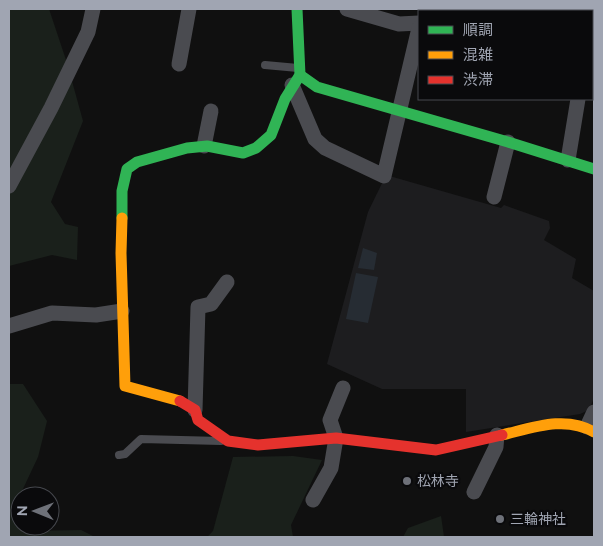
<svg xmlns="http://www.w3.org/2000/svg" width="603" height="546" viewBox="0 0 603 546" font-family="Raleway,'Noto Sans JP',sans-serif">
<rect width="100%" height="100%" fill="#101010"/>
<polygon fill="#1d1d1f" points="386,175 501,208 504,205 549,221 550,228 544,240 576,259 572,278 594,291 594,398 589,410 580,414 466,432 466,389 382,389 327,364 368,212"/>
<g fill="#1a201b">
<polygon points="9,9 49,9 67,63 83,121 51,202 65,224 78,227 77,260 52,255 9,266"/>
<polygon points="9,384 23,384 47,421 38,457 13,510 20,520 20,526 24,526 28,531 81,530 95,537 9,537"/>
<polygon points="293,456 322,460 291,525 293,537 207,537 213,531 233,457"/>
<polygon points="441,516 444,537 403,537 408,528"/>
</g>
<g fill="#262c33">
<polygon points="363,248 377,253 374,270 358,268"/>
<polygon points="356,273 378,277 368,323 346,319"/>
</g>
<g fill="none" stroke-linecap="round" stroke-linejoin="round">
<g stroke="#4a4b50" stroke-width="8">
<polyline points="265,65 298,68"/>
<polyline points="119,455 125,454 141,439 221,441"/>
</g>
<g stroke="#4a4b50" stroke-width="15">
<polyline points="347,9 399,24 419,23"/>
<polyline points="542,11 542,9"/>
<polyline points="592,31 594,22"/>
<polyline points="179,64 189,9"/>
<polyline points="292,85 315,139 325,148 384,176 419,28"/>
<polyline points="204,146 211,111"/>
<polyline points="568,160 578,99"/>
<polyline points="9,186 51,108 88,32 93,9"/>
<polyline points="494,197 508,142"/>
<polyline points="9,326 52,313 96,315 122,311"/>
<polyline points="195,410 198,307 211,304 227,282"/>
<polyline points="587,427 594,412"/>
<polyline points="474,492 496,447 497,435"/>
<polyline points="313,500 331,468 336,438 330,420 343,388"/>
</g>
<g stroke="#30b455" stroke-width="11">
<polyline points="300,75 317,87 508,142 594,169"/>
<polyline points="122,218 122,191 127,169 137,162 187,148 207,146 243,153 256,148 271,135 285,99 300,75 297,9"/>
</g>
<g stroke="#ff9f0a" stroke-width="11">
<polyline points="122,218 121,253 125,386 180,401"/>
<path d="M502,435C532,428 565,415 594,432"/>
</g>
<polyline stroke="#e5322d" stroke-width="11" points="180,401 195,410 198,420 228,441 258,445 336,438 436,450 502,435"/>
</g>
<g fill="#6e7179" stroke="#0a0a0c" stroke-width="2">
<circle cx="407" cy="481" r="5"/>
<circle cx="500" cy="519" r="5"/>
</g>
<g text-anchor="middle" stroke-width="4.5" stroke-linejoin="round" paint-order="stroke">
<g font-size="14" fill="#a0a5b2" stroke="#0a0a0c" text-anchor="start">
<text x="417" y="486">松林寺</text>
<text x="510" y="524">三輪神社</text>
</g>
</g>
<rect width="603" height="546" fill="none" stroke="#a0a5b2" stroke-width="20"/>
<rect x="418" y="10" width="175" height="90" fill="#0a0a0c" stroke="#46484e"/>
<rect x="428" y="26" width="25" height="8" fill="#30b455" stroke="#46484e"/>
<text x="463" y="35" font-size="15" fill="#a0a5b2">順調</text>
<rect x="428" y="51" width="25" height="8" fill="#ff9f0a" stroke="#46484e"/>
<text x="463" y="60" font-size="15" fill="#a0a5b2">混雑</text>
<rect x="428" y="76" width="25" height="8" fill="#e5322d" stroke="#46484e"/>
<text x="463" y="85" font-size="15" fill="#a0a5b2">渋滞</text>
<g transform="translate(35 511) rotate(271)"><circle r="24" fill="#0a0a0c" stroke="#46484e"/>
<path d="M0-4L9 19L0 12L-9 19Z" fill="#6e7179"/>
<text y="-8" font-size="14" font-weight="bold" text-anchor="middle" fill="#a0a5b2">N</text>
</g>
</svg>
